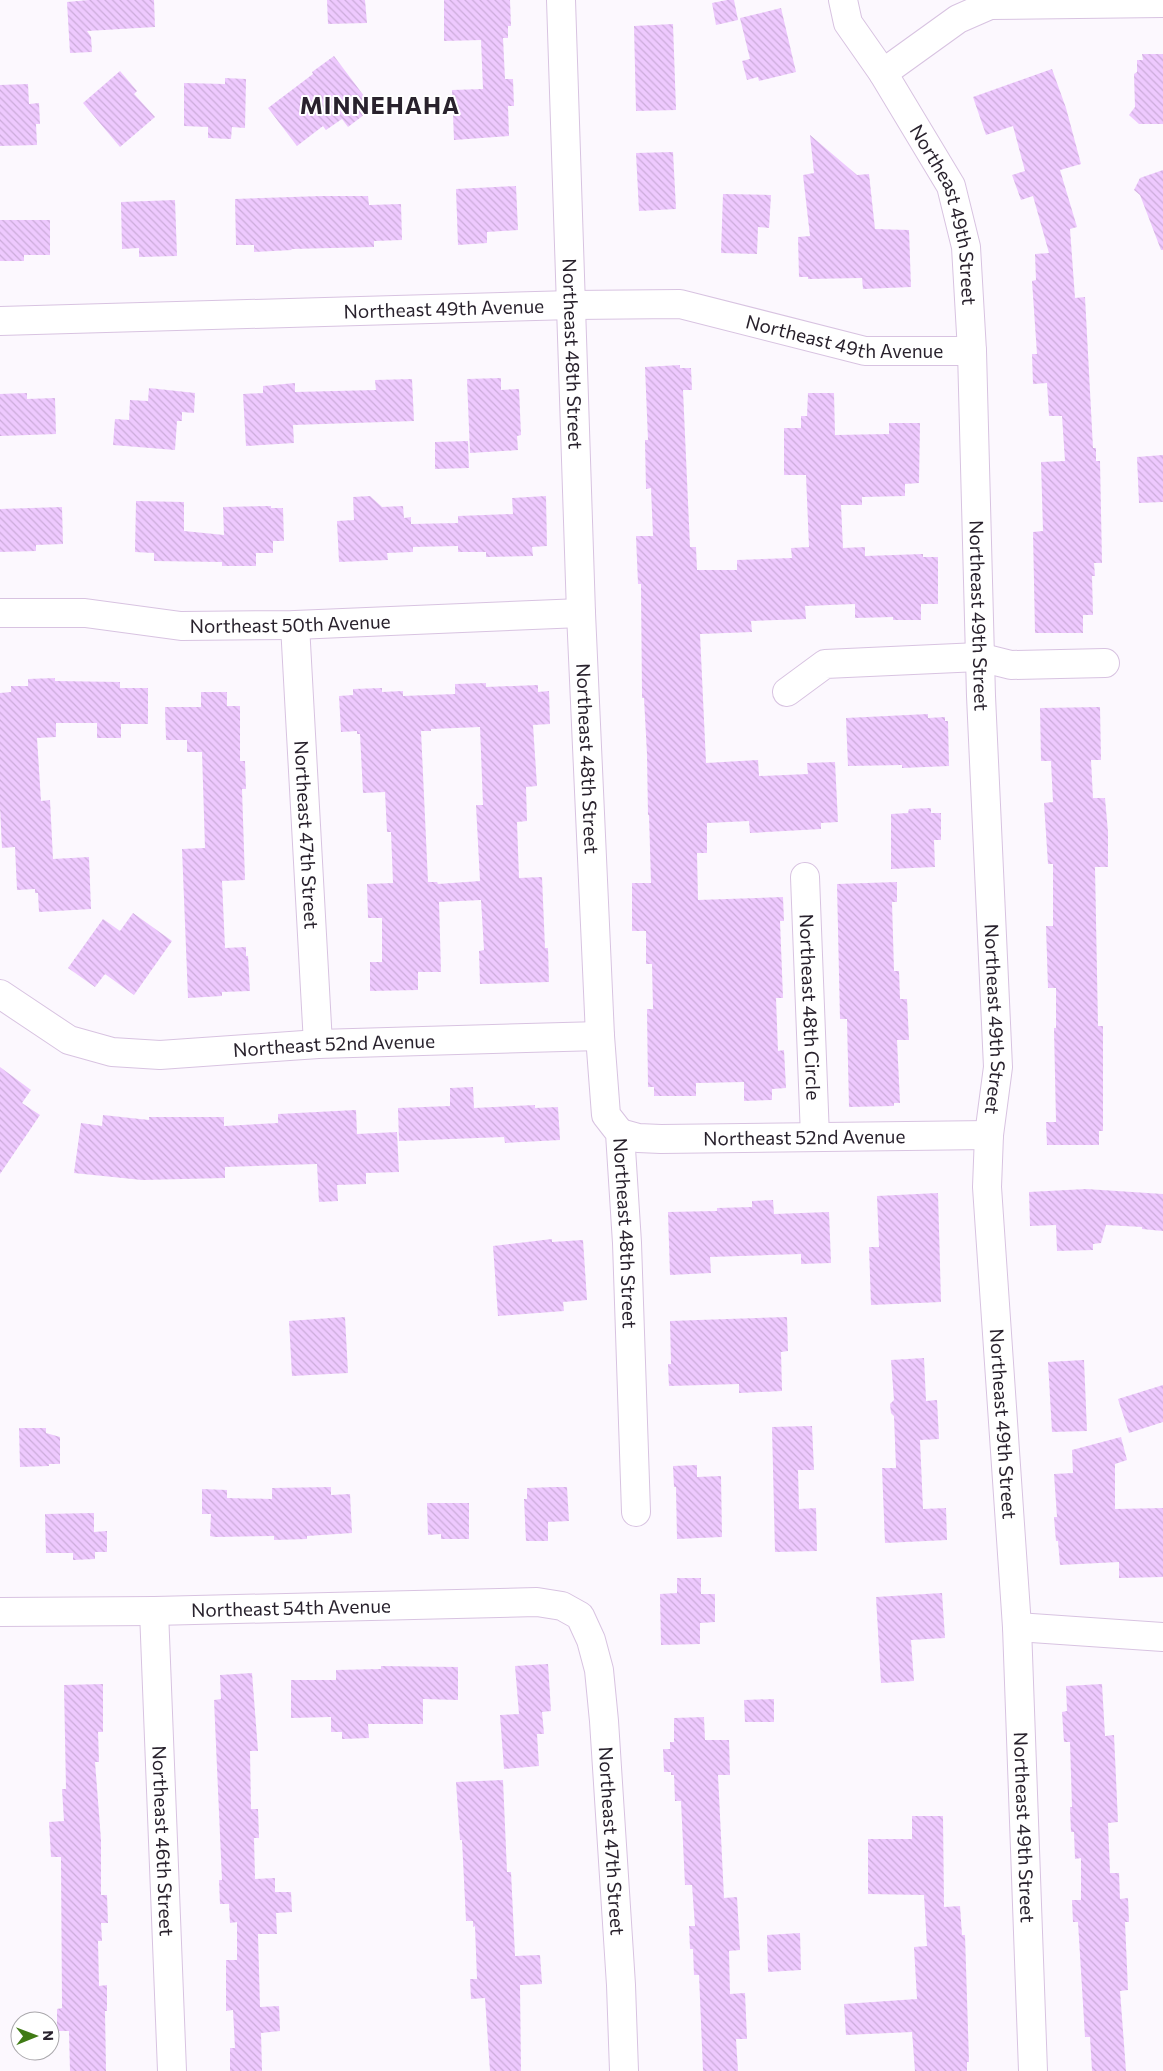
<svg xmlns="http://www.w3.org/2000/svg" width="1163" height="2071" viewBox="0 0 1163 2071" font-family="Commissioner,sans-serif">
<defs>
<pattern id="building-back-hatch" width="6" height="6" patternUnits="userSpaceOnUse" patternTransform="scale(1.25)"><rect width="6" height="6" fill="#eec9fe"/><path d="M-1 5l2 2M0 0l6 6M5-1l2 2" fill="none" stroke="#ccacda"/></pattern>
</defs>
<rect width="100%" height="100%" fill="#fcf8fe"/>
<g fill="url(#building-back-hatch)" fill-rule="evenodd">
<polygon points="89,0 154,0 155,27 87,31 91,37 92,52 70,53 67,2"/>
<polygon points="327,0 365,0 367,23 328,24"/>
<polygon points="444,0 510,0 511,26 508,26 508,38 503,38 505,79 513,79 514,106 508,106 509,136 454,140 452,90 483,89 481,40 444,41"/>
<polygon points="727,0 734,0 738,20 716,25 712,3"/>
<polygon points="781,8 796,72 759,81 758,77 747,80 742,61 750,59 740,18"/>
<polygon points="673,24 676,110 636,111 634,26"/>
<polygon points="1142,54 1163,54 1163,124 1139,124 1129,115 1135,107 1134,74 1137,72 1137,60 1143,60"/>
<polygon points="334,56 373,108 348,127 342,119 326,130 323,126 297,146 268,108 313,74 312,72"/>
<polygon points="1052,69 1066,108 1081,164 1060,170 1077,227 1070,229 1075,298 1085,297 1093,448 1096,448 1096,461 1100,461 1102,563 1094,563 1095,576 1092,576 1093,615 1083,615 1083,633 1035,633 1033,532 1043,531 1041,462 1065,461 1062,416 1049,416 1047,383 1033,384 1032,354 1037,354 1032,281 1036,280 1035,254 1049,253 1033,196 1021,200 1012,175 1025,171 1013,126 986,135 973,97"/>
<polygon points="120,71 137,91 134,94 155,117 120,147 83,103"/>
<polygon points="225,78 246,79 245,128 232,127 231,139 208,138 208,127 184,126 184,83 225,84"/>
<polygon points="28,84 29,104 39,103 40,124 36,124 37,145 0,146 0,85"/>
<polygon points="810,135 857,175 869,174 875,229 909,230 911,287 863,289 862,278 808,279 808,277 799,277 798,237 810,236 803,175 814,173"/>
<polygon points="673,152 676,209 639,211 636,153"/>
<polygon points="1163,170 1163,250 1161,250 1140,195 1134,190 1140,178"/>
<polygon points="516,186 518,230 487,232 487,243 458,245 456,189"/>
<polygon points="723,194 771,195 769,228 758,227 757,254 721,253"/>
<polygon points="322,196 368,196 369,205 401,204 402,240 374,241 374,247 291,249 292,250 254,252 254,245 236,245 235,199"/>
<polygon points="175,200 177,256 139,257 139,248 122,249 121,202"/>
<polygon points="0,220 50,220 50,255 24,255 24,261 0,261"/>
<polygon points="680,365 680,368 691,368 692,390 683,390 690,547 696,547 697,570 737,570 737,560 792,558 791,548 809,547 806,475 784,475 784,428 801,428 801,416 807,416 808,393 834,393 835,435 889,434 889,423 920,423 919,483 905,484 905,496 862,497 862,505 841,505 843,548 865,547 865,556 923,554 923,557 938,557 938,604 921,604 921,620 893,620 893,617 855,618 855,604 805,606 806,619 751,621 752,632 700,634 706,763 758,760 759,776 808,774 807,763 835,762 838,822 821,823 821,829 750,833 749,821 707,823 707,853 697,853 698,900 783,897 784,921 780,921 783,998 776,998 778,1051 784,1050 786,1088 772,1089 772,1100 744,1101 744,1082 696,1083 696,1096 654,1096 654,1087 648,1087 647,1009 653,1009 652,964 646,964 646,931 632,931 632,883 651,883 649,815 648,815 647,754 644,698 642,698 641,584 638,584 636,536 653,536 651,488 646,489 645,440 648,440 645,367"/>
<polygon points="501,378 501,390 519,389 521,435 517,436 518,450 470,453 467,379"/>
<polygon points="412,379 414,421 293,425 294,443 246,446 243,394 263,393 263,386 295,383 295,392 376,390 375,380"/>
<polygon points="149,388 195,393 194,413 182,412 182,421 177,421 175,450 113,445 115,419 129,420 130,400 148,401"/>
<polygon points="27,393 27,399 55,398 56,434 0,436 0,394"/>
<polygon points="468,441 469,468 435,469 435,442"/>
<polygon points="1163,455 1163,502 1139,503 1137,457"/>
<polygon points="370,496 382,507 403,506 404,518 411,517 411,524 458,523 458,516 513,514 512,498 546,496 547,546 532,547 533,556 486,557 486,552 458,552 458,546 413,547 413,552 387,553 388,560 339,562 337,521 354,520 353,497"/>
<polygon points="136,501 184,502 184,531 224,535 223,507 271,506 271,508 283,508 284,541 273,541 273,553 256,553 256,566 222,566 222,562 154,561 154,553 135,552"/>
<polygon points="62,507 63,544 36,545 36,551 0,552 0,509"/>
<polygon points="55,678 55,681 120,682 120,688 148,688 148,724 121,724 121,738 97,738 97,723 56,723 56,737 37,738 41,801 50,800 53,859 89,857 91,909 39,912 38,893 35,893 35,889 17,890 15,847 2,848 0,807 0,693 11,692 11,686 28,686 28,679"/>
<path d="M486,683V687L538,685V692L549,691L550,724L533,725L537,786L526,787L527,821L517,822L519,878L542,877L545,948H548L549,982L480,984L479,951L484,950L481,900L439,902L441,972H418V990L370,991V962H382V918H368L367,884L393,883L391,832H387L385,792L363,793L360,734H357V731L341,732L339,696L353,695V689L382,688V692L403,691V696L455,694V684ZM480,727L483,805H476L480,881L438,884L437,882H428L421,731H431V729Z"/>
<polygon points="201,692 227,692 227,706 240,706 240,761 245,761 246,789 242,789 245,880 222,881 225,948 246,947 246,956 248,956 250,991 222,992 222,996 188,998 182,849 205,848 202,752 187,752 187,740 166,740 165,707 201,707"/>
<polygon points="1100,707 1101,760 1091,760 1093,798 1105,798 1108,832 1108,867 1095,867 1098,1026 1103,1026 1103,1131 1099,1131 1099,1145 1047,1145 1046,1122 1056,1122 1054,1028 1056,1028 1056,988 1048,988 1046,926 1053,926 1053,864 1048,864 1044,803 1053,802 1051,761 1041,761 1040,708"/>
<polygon points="928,714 928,718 945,717 945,721 948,721 949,766 902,768 902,765 848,766 846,718"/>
<polygon points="931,808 931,813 941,813 941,840 934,840 935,867 891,869 891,814 908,813 909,809"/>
<polygon points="897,882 897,902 892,902 894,971 899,971 900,999 907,999 909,1040 897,1040 900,1103 894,1103 894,1106 849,1107 847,1019 840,1019 837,884"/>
<polygon points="133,913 172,941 134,995 105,974 95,987 68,968 103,919 120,931"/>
<polygon points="0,1067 31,1090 22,1103 40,1115 0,1174"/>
<polygon points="473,1087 474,1108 535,1105 535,1108 558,1107 560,1140 505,1143 504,1137 399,1141 398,1108 450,1106 450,1088"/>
<polygon points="356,1110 357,1134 397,1132 399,1172 366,1173 366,1184 337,1185 338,1201 319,1202 317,1164 225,1167 225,1178 142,1180 74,1173 81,1123 102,1126 103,1115 149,1120 149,1117 224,1117 224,1126 278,1123 278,1114"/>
<polygon points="1086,1189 1163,1194 1163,1231 1142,1229 1142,1227 1106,1225 1101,1243 1093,1244 1093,1250 1057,1251 1056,1225 1030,1226 1029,1192"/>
<polygon points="938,1193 941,1302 871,1305 869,1247 879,1247 877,1196"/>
<polygon points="773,1200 774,1214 829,1212 831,1263 801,1264 801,1254 710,1257 711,1273 670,1275 668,1212 717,1211 717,1208 752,1207 752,1201"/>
<polygon points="552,1239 552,1242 583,1240 587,1300 563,1302 564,1311 498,1316 493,1246"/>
<polygon points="345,1317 348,1373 292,1376 289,1321"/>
<polygon points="787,1317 788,1351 781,1352 782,1391 739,1393 739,1384 669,1386 668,1364 671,1364 670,1321"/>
<polygon points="924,1358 926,1401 937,1400 939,1439 920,1440 923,1509 946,1508 947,1540 885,1543 882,1468 896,1468 894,1416 891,1413 890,1404 894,1400 891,1360"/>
<polygon points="1084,1360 1087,1431 1052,1432 1048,1362"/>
<polygon points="1163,1385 1163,1422 1129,1433 1118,1399"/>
<polygon points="812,1426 814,1470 798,1470 799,1509 816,1508 817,1551 775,1552 772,1427"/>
<polygon points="19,1428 46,1428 46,1433 60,1437 60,1464 49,1464 49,1466 20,1467"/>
<polygon points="1121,1437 1127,1460 1115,1464 1115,1509 1163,1508 1163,1577 1119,1578 1119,1562 1060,1565 1058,1541 1056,1541 1054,1517 1057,1517 1054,1474 1073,1473 1072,1450"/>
<polygon points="697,1465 697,1477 721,1476 722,1537 677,1539 676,1487 674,1487 673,1466"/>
<polygon points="331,1487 331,1495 350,1494 352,1533 307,1536 307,1539 274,1540 274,1536 215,1537 210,1536 211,1514 202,1514 202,1489 227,1490 227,1498 272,1499 272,1488"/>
<polygon points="554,1487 567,1487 569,1521 548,1522 548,1541 526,1541 524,1499 527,1499 527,1488"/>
<polygon points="427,1503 469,1503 469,1539 441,1539 441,1534 428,1535"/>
<polygon points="94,1513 94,1532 107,1531 107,1552 95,1552 95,1559 73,1560 73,1553 46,1553 45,1514"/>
<polygon points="677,1578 701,1578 701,1594 715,1594 715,1622 700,1623 700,1644 661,1645 660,1594 677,1593"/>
<polygon points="942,1593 945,1638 911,1640 914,1681 881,1683 876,1597"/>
<polygon points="548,1664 551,1711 542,1712 544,1734 537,1734 539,1766 504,1769 500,1715 519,1714 515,1666"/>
<polygon points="381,1666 458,1667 458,1700 423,1699 423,1724 368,1724 369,1738 342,1739 342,1732 331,1732 331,1717 291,1718 291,1680 336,1680 336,1670 381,1669"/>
<polygon points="252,1673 258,1751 250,1751 251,1809 258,1809 259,1838 254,1838 255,1879 275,1878 275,1892 291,1892 292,1912 276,1913 277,1934 258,1934 260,2007 279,2006 280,2031 261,2033 262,2071 230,2071 230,2048 235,2048 233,2010 226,2011 226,1960 237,1960 237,1922 230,1923 229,1904 220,1904 219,1880 222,1880 214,1700 221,1699 220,1675"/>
<polygon points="103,1684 103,1732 98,1732 99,1762 95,1762 101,1840 101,1895 107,1895 108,1923 101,1923 102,1941 98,1941 99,1986 107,1985 107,2011 105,2011 106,2071 70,2071 69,2031 57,2031 57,2009 62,2008 61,1857 51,1857 49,1822 64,1821 62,1789 66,1789 64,1685"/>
<polygon points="1102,1684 1105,1736 1114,1735 1118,1822 1108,1823 1110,1873 1119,1873 1120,1899 1128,1898 1129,1922 1125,1922 1128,1990 1120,1991 1126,2071 1092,2071 1090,2037 1085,2037 1078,1922 1073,1922 1072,1900 1081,1900 1081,1858 1075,1859 1074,1832 1071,1832 1070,1807 1072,1807 1070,1742 1064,1742 1062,1712 1067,1711 1066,1686"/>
<polygon points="774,1699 774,1722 745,1722 744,1700"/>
<polygon points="704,1717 705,1740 729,1740 730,1775 718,1775 724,1898 737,1897 740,1950 729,1951 730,1994 745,1993 747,2039 736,2039 738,2071 703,2071 699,1975 694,1975 693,1949 690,1949 689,1926 695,1926 692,1885 685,1885 681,1801 675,1801 674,1775 671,1775 671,1772 664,1772 663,1749 670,1749 670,1742 674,1742 674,1718"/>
<polygon points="503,1780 507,1872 511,1872 515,1956 540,1955 542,1984 520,1985 521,2071 490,2071 485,1998 471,1999 470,1979 477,1979 475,1926 473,1927 473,1921 466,1921 462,1840 460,1840 456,1782"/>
<polygon points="912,1816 943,1816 944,1907 960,1906 962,1935 965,1935 969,2062 967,2062 967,2071 915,2071 912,2032 846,2035 844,2004 917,1999 914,1947 927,1946 924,1895 868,1894 868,1839 912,1839"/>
<polygon points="800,1933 801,1970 768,1972 767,1935"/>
</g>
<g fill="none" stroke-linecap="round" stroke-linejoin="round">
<defs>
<g id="minor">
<path id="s1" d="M561,0L581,613L600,1036L606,1115L620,1133L627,1243L636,1512"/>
<path id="s2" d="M843,0L848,23L883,73L951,186L966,247L972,351L981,696L998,1067L989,1135L987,1187L1017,1627L1033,2071"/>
<polyline points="883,73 958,19 990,5 1163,3"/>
<path id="s3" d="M0,321L572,305L680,304L865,351H972"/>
<path id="s4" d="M0,613H85L181,626L295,625L581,613"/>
<path id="s5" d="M295,625L318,1044"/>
<polyline points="787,692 825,664 979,657 1011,665 1105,663"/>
<path id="s6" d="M805,877L815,1137"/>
<path id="s7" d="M0,994L69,1040L112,1052L160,1055L318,1044L600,1036"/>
<path id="s8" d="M620,1133L638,1138L661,1139L989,1135"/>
<path id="s9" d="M154,1611L172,2071"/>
<path id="s10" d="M0,1612L154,1611L537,1602L562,1606L580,1616L591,1640L599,1670L604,1721L621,1985L624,2071"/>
<polyline points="1017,1627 1163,1637"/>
</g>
</defs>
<use href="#minor" stroke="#d8c3e1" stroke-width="30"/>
<use href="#minor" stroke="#fff" stroke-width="28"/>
</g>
<g text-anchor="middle" stroke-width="4" stroke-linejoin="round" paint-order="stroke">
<g font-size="19" fill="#29222d" stroke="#fff">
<text dy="7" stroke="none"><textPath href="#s2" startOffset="242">Northeast 49th Street</textPath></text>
<text dy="7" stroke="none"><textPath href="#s3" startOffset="444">Northeast 49th Avenue</textPath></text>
<text dy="7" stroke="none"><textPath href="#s3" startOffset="849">Northeast 49th Avenue</textPath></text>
<text dy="7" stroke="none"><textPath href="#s1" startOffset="354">Northeast 48th Street</textPath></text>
<text dy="7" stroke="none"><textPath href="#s2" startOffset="648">Northeast 49th Street</textPath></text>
<text dy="7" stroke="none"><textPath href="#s4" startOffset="291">Northeast 50th Avenue</textPath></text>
<text dy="7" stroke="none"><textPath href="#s1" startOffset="759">Northeast 48th Street</textPath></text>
<text dy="7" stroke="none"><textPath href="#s5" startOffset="210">Northeast 47th Street</textPath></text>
<text dy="7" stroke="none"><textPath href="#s6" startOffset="130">Northeast 48th Circle</textPath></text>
<text dy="7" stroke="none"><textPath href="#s2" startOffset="1052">Northeast 49th Street</textPath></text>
<text dy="7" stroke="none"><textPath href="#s7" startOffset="350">Northeast 52nd Avenue</textPath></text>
<text dy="7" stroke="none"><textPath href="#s8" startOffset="185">Northeast 52nd Avenue</textPath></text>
<text dy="7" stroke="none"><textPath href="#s1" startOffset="1239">Northeast 48th Street</textPath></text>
<text dy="7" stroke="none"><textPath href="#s2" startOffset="1458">Northeast 49th Street</textPath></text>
<text dy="7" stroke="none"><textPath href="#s10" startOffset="291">Northeast 54th Avenue</textPath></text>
<text dy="7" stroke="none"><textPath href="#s2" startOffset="1862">Northeast 49th Street</textPath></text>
<text dy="7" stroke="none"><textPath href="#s9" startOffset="230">Northeast 46th Street</textPath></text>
<text dy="7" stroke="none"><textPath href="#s10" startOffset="812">Northeast 47th Street</textPath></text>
</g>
<g font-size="24" font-weight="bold" letter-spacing="1" fill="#29222d" stroke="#fff">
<text x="380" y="114">MINNEHAHA</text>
</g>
</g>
<g transform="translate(35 2036) rotate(89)"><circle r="24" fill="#ffffff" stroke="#a9a7ab"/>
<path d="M0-4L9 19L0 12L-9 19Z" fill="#407b15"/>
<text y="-8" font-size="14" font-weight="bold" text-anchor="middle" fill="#29222d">N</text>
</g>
</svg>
